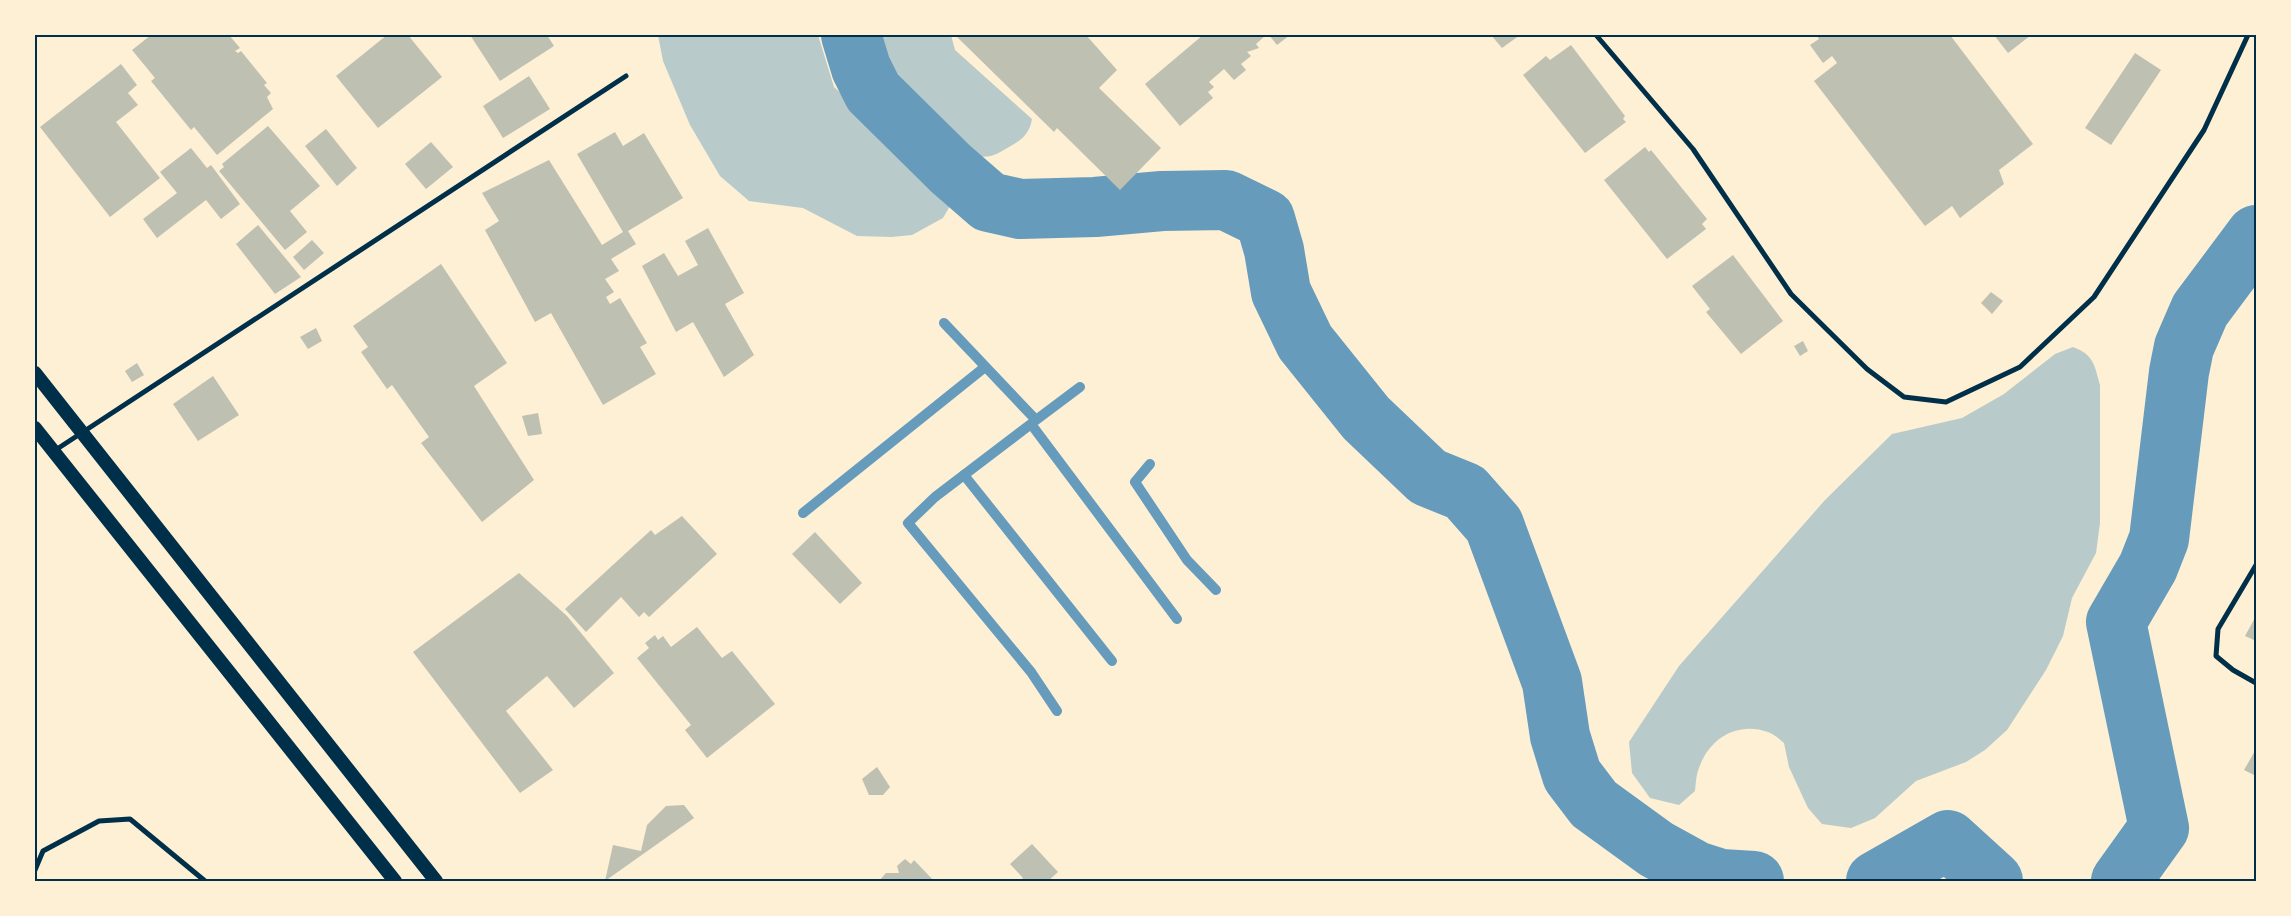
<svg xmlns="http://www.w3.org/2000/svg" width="2291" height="916" viewBox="0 0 2291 916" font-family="'Exo 2',sans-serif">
<rect width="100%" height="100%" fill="#fdf0d5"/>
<g fill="#b9caca">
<polygon points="658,35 818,35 834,87 905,152 943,191 950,206 943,218 912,235 891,237 857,236 803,208 749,201 720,176 690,125 663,61"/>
<path d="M879,35H951L955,50L1032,119C1030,133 1021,141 1009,147C999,153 990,159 977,156C951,150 936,120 921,101C910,88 894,77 886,61C883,53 881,43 879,35Z"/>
<path d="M2073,347C2094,355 2094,364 2100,385V523L2096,553L2072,598L2063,636L2046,670L2007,730L1985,750L1966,762L1916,781L1875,818L1851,828L1822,824L1808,808L1789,767L1784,743C1779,739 1774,734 1768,732C1738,721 1709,738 1699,768C1696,775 1696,783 1695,791L1679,805L1650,798L1632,773L1629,742L1679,666L1825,500L1892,434L1962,418L2004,394L2055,354Z"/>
</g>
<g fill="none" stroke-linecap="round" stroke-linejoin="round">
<g stroke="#669bbc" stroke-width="10">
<polyline points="944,323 1036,420 1080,387"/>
<polyline points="1150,464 1135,482 1187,560 1216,590"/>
<polyline points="964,475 1112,661"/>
<polyline points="803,513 985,367"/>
<polyline points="1057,711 1031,672 908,523 935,497 1031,424 1177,619"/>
</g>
<g stroke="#669bbc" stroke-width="60">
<polyline points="851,35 861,68 873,92 951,169 989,202 1020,209 1095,207 1162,201 1226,200 1265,219 1274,250 1281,292 1305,342 1366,418 1428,477 1465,492 1494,525 1552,682 1560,736 1572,775 1594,804 1656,849 1696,871 1721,879 1754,881"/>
<polyline points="1876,881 1948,840 1993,881"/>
<polyline points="2121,881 2159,828 2116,622 2148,567 2159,539 2179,372 2184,347 2200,310 2256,235"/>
</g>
</g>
<g fill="#bec0b2">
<polygon points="151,35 229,35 240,48 235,51 238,53 241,51 267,83 264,85 271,93 267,97 273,109 217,155 194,127 191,130 151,81 155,78 132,50"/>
<polygon points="387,35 408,35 442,77 378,128 336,76"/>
<polygon points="470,35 547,35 554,46 500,81"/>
<polygon points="955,35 1086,35 1117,70 1099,88 1161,148 1120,190 1057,128 1054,132"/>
<polygon points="1203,35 1213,35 1215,37 1218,35 1266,35 1256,44 1259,48 1247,52 1251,56 1241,64 1246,70 1234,80 1224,69 1209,82 1214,87 1208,92 1213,98 1180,126 1145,84"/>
<polygon points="1269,35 1290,35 1277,45"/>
<polygon points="1491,35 1520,35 1502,48"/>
<polygon points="1816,35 1950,35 2033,144 1999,170 2004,184 1960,218 1952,206 1925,226 1814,81 1837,63 1832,56 1823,63 1810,45 1819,39"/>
<polygon points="1994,35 2031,35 2008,53"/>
<polygon points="1571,45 1625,116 1623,119 1626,122 1585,153 1523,75 1546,56 1550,60"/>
<polygon points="2135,53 2161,70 2111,145 2085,128"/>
<polygon points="121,64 137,85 128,93 138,105 116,122 160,178 110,217 40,127"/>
<polygon points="529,76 550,109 503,138 483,106"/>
<polygon points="268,126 320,186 290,211 307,232 285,250 219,171 224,167 222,164"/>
<polygon points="326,129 357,168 337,186 305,146"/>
<polygon points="615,132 623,146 644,133 683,198 628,231 636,244 611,259 619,271 605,279 614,292 606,297 610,304 620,298 647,343 640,347 656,374 603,405 551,313 535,322 485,230 499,221 482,193 549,160 602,245 623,232 577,154"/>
<polygon points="431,142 453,167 426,189 405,164"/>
<polygon points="1645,147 1649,152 1651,150 1707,219 1702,224 1706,229 1667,259 1604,180"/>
<polygon points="191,148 207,168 211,165 240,204 221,219 206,200 157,238 143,219 177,193 160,172"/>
<polygon points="258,225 301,277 275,294 236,244"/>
<polygon points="708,228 744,293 725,304 754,355 724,377 693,322 676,332 642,266 664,253 678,276 698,265 685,241"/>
<polygon points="312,240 324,253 304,270 293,257"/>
<polygon points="1733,255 1783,321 1741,354 1706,312 1710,309 1692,286"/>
<polygon points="441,264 507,363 474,386 534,480 482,522 421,443 429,437 392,385 387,389 361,352 368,347 353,326"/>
<polygon points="1991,292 2003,301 1992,314 1981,303"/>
<polygon points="316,328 322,341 308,349 300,337"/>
<polygon points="1803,341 1808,351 1800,356 1794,346"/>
<polygon points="137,363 144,375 132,382 125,371"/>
<polygon points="213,376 239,415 198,441 173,404"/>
<polygon points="538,413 542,434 528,436 522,416"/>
<polygon points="682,516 717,554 649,617 644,612 639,617 621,597 586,632 565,609 651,530 655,535"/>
<polygon points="815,532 862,583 840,604 792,554"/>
<polygon points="519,573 567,616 614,673 574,708 547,676 506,711 553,770 520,793 413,652"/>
<polygon points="2256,616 2256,641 2245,636"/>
<polygon points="697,627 722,658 732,651 775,704 707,758 685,730 691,725 637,658 649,648 645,643 655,635 658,640 663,636 671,647"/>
<polygon points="2256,749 2256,776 2244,770"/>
<polygon points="877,767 890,787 883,795 869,795 862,779"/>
<polygon points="684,805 694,818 605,881 613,845 641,851 647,825 666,806"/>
<polygon points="1032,844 1058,872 1048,881 1020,881 1023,878 1010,864"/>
<polygon points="905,859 911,864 914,860 934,881 879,881 886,873 899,873 897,866"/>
</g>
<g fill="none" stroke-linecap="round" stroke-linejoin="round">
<g stroke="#003049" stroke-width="5">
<polyline points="1596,35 1693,149 1791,294 1867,369 1904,397 1946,402 2020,367 2094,297 2204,130 2248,35"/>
<polyline points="54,451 626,76"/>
<polyline points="2256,565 2218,629 2216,656 2233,670 2256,683"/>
<polyline points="35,870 43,851 99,821 130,819 205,881"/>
</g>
<g stroke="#003049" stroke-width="14">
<polyline points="35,373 436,881"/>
<polyline points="35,428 395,881"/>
</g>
</g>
<rect width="2291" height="916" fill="none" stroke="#fdf0d5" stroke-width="72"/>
<rect x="36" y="36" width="2219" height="844" fill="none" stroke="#003049" stroke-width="2"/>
</svg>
